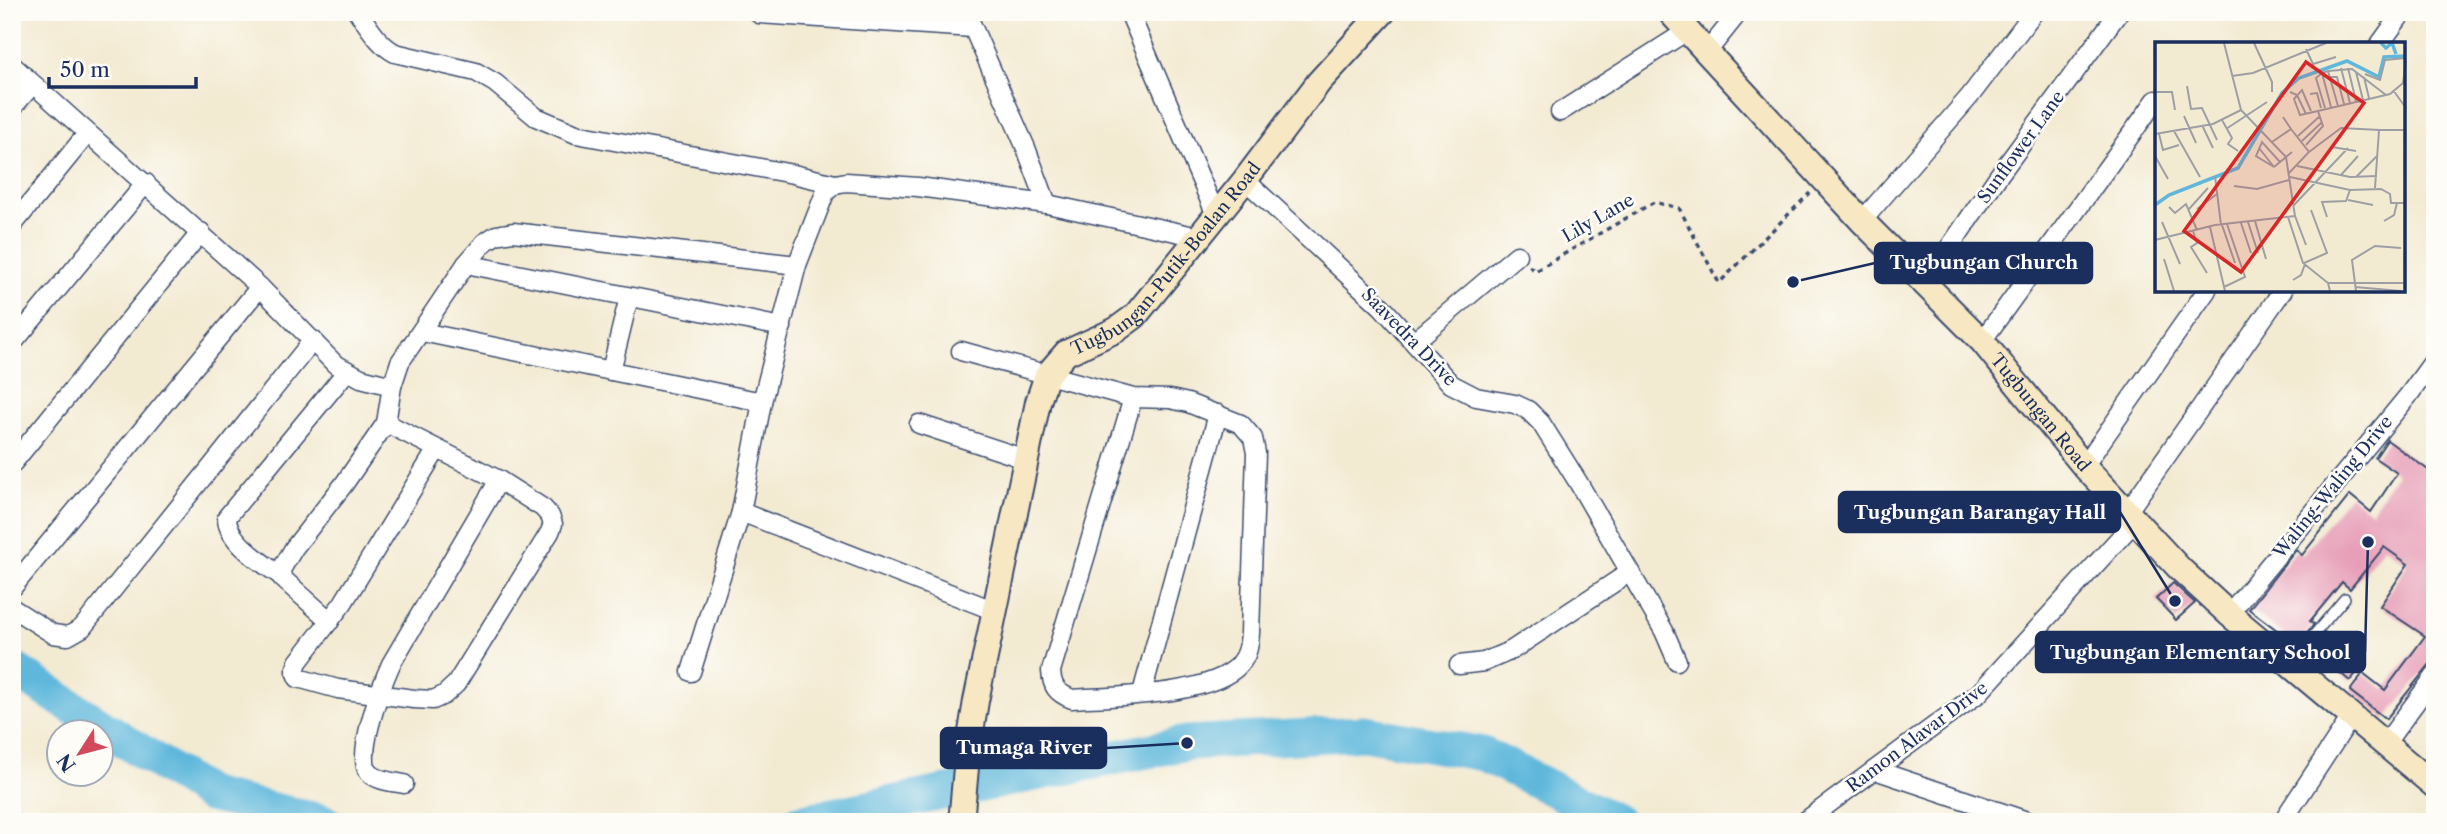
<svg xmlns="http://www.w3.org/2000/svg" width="2447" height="834" viewBox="0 0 2447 834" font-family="'Libre Caslon Text',serif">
<rect width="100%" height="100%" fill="#fdfcf7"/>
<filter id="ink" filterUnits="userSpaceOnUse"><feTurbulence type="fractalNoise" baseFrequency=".0143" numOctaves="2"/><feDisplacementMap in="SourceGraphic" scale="14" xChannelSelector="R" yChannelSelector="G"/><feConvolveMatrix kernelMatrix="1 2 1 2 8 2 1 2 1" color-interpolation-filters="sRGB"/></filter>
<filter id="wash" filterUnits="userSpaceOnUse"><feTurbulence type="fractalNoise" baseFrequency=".00686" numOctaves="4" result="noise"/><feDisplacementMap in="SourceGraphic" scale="28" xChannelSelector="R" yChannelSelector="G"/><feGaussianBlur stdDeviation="1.57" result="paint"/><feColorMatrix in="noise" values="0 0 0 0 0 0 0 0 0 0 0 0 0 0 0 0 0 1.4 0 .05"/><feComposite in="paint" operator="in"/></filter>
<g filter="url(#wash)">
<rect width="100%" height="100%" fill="#f3ead2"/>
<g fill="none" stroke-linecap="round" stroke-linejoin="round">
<g stroke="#5fb8dc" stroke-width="35">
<polyline points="12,668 209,795 325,822"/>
<polyline points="799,822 1187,743 1364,733 1483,754 1617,822"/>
</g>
</g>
<g id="blocks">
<g fill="#e79eb7">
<polygon points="2387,440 2435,475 2435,658 2386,719 2350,691 2363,673 2385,690 2425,636 2380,606 2408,564 2384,547 2350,589 2342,582 2310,621 2314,624 2301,640 2297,637 2293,642 2249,609 2296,550 2302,555 2350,495 2371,512 2397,473 2375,458"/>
<polygon points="2173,583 2195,603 2176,620 2156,599"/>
<polygon points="2324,633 2363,665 2350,681 2311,649"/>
</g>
</g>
</g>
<g filter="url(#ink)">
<use href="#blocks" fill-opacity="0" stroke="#3b4b6f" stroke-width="2"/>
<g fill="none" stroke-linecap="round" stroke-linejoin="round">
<defs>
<polyline id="lane" points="2290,663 2345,598"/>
<g id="street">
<path d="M358,12C369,27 378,44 395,53L476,72L495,83L536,117L576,134L793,174L835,184"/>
<polyline points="966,12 1026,148 1047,204"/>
<polyline points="1129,12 1216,215"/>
<polyline points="759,14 973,28"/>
<polyline points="2380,44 2403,12"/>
<polyline points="1707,52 1739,12"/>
<polyline points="12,65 260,287 335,364 361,378 392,386 400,362 466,264 485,242 496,235 513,232 797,265"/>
<polyline points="12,108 32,85"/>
<polyline points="1560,112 1687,31"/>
<polyline points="1245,180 1382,307 1451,384 1476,397 1515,404 1528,410 1541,423 1578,482 1664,631 1677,661"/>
<polyline points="1862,221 1970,96 2034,12"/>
<polyline points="12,226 87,134"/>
<polyline points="466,264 782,327"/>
<polyline points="1925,283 1999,175 2119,12"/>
<polyline points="422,332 762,402"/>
<polyline points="1415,341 1517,255"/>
<polyline points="1982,341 2156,100"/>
<polyline points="12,344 146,183"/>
<path d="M961,351L1133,398L1170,399L1188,403L1241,424L1253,438L1256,453L1250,633C1249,645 1248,655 1240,664C1213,696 1114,696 1072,699C1057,693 1052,687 1051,671L1133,398"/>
<polyline points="611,371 629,297"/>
<polyline points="392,386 386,423 499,480 543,508 550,516 553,524 550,532 456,684 444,695 433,700 414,699 338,689 298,678 295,671 298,662 343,603 437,449"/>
<polyline points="919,424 1025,459"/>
<polyline points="12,464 201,232"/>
<polyline points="2084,466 2207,290"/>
<polyline points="2128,511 2283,290"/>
<polyline points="741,512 762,402 797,265 825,193 835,184 846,182 918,187 1047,204 1199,237"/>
<path d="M280,575C263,564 226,540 227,517L347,371"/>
<polyline points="12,588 260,287"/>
<polyline points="12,608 53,634 68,636 82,628 313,340"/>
<polyline points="2229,614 2408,396 2435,359"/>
<polyline points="330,621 282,578 281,570 294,548 344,484 386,423"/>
<polyline points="1459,665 1484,662 1512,650 1630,572"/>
<polyline points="691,672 741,512 995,611"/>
<polyline points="1142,693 1218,414"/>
<polyline points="2385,744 2435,676"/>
<polyline points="1875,770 2030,822"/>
<path d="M404,784C394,782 375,781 368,771C356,753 382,684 391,664L499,480"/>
<polyline points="1804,822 1979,693 2136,520"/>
<polyline points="2282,822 2351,717"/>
</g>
<g id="secondary">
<path id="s1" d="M1670,12L1862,221L1982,341L2084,466L2180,569L2229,614L2435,786"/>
<path id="s2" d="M961,822L967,757L976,701L1038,402L1047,375L1066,353L1116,330L1135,316L1245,180L1319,82L1383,12"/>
</g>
</defs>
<use href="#lane" stroke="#3b4b6f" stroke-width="12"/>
<use href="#street" stroke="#3b4b6f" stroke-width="21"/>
<use href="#secondary" stroke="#3b4b6f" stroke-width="28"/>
<polyline stroke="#3b4b6f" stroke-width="3.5" stroke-dasharray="5 5" stroke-linecap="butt" points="1529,266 1535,271 1654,202 1679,208 1719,283 1810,193"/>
<use href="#lane" stroke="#fff" stroke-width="9"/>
<use href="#street" stroke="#fff" stroke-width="18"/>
<use href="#secondary" stroke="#f7e8c3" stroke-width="24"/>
</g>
</g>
<g text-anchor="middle" stroke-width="5" stroke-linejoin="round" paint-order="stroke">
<g font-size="18" fill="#1b2f5e" stroke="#fdfcf7">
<text transform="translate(2021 147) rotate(-54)" y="6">Sunflower Lane</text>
<text transform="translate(1598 218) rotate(-30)" y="6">Lily Lane</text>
<text dy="6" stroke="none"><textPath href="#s2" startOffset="625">Tugbungan-Putik-Boalan Road</textPath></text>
<text transform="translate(1409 337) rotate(46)" y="6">Saavedra Drive</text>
<text dy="6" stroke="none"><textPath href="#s1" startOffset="546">Tugbungan Road</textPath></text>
<text transform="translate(2333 487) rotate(-51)" y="6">Waling-Waling Drive</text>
<text transform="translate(1917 737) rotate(-37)" y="6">Ramon Alavar Drive</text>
</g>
</g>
<g transform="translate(2155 42)">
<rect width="250" height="250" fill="#f3ead2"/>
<path fill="none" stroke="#5fb8dc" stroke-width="3.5" d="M226,1L231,6L237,1L241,12M0,163L14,153L83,126L127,51L144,36L192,19L224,35L229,15L251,14"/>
<path fill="none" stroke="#9d9fa4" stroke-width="2" d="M99,1L117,40V50M151,7L158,22L181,15M186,26L195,61M193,26L201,59M173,29L197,27L231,53M201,30L208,58M167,31L173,29L183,64M167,31L161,36L170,66M167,31L176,65M210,32L225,38L230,18L251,16M77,34L98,31L171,1M175,35H182L189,62M209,35L214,56M32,44L36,67L47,66L62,98M238,48L251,66M0,50H17L20,68M135,50L142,53L151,72M155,52L162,51L166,66M156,69L147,48L139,57L145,73L163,69M29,74L41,101M67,78L77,96L73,102L83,109M47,83L58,106M71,87L112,60M224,88H251M19,89L45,135M0,92L58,82L86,68M4,92L8,108L24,103M143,94L165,74M147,99L167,80M117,100L136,87L128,75M151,103L168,84L163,69L235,52L248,41L251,19M177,105L201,109M104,106L119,125M154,110L186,86L224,88L220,146M0,114L13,137M142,124L195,135L222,134M119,125L101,114L107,100L125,120M119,125L137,110M134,131L154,110L136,87M186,133L203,114M60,134L66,183M135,135L195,148L226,147L235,152L236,161H251M201,135L222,114M79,144L102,147L134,138M193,158L218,163M139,163L193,106M14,165L20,171L31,162L42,188M34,167L53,146M42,167L62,152M140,174L151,203M133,175L148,221L173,241L175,249M172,175L167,160L191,159L195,148M100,179L111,217M229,179L239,173L242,161M7,180L25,222M93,180L103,211M86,181L96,211M67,183L80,221M55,185L70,249M38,189L42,201L36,205L52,231M0,198L60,183L140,174L131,115L86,68L69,1M9,217L19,249M149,221L172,211L156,168M138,238L146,233L150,222M173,241H251M69,245L90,235L72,182M200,245L246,249M201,249L197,218L220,204L246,206"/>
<path fill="#d62828" fill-opacity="0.15" stroke="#d62828" stroke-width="3.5" d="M151,20L209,61L86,230L29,189Z"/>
<rect width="250" height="250" fill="none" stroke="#1b2f5e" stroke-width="3.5"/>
</g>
<path fill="none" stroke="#1b2f5e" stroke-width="2.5" d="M1793 282L1875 263M2175 601L2120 512M2368 542L2365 652M1187 743L1106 748"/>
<g fill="#1b2f5e" stroke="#fdfcf7" stroke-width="2.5">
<circle cx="1793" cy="282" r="7"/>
<circle cx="2175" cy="601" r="7"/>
<circle cx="2368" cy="542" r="7"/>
<circle cx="1187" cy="743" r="7"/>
</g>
<g fill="#1b2f5e" stroke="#1b2f5e" stroke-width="2.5">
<rect x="1875" y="243" width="217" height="40" rx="7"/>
<rect x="1839" y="492" width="281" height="40" rx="7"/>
<rect x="2036" y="632" width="329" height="40" rx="7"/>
<rect x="941" y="728" width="165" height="40" rx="7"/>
</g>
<g font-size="19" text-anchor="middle" font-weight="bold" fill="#fff">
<text x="1984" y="269">Tugbungan Church</text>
<text x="1980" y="519">Tugbungan Barangay Hall</text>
<text x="2200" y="659">Tugbungan Elementary School</text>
<text x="1024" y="754">Tumaga River</text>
</g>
<rect width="2447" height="834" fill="none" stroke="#fdfcf7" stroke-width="42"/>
<g transform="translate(80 753) rotate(234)"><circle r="33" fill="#fdfcf7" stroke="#a3aaba" stroke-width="2"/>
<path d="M0-5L12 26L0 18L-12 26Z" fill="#d1495b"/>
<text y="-10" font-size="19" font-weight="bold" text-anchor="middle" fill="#1b2f5e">N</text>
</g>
<path d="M49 77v10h147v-10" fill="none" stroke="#1b2f5e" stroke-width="3.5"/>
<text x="60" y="77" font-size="21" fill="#1b2f5e" stroke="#fdfcf7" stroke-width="5" paint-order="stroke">50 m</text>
</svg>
